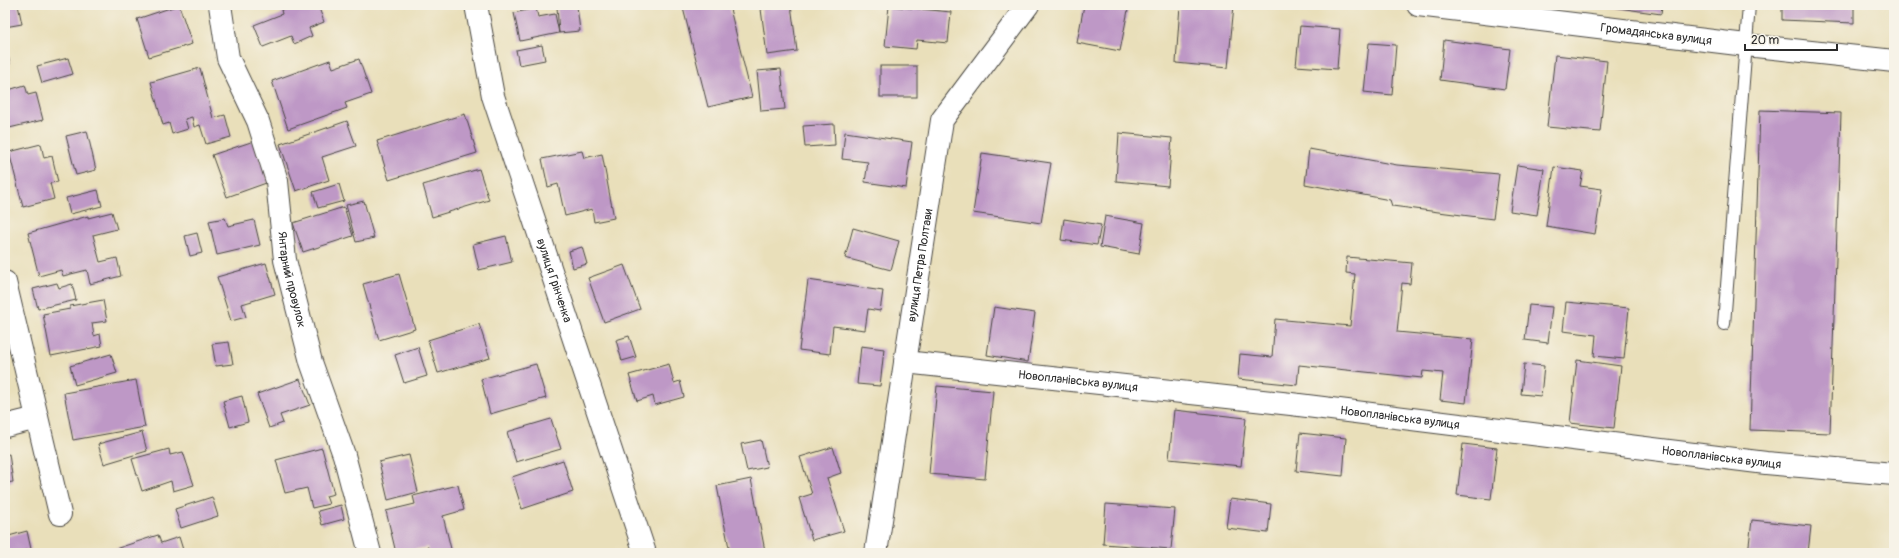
<svg xmlns="http://www.w3.org/2000/svg" width="1899" height="558" viewBox="0 0 1899 558" font-family="Pangolin,sans-serif">
<rect width="100%" height="100%" fill="#f7f3e8"/>
<filter id="ink" filterUnits="userSpaceOnUse"><feTurbulence type="fractalNoise" baseFrequency=".025" numOctaves="2"/><feDisplacementMap in="SourceGraphic" scale="8" xChannelSelector="R" yChannelSelector="G"/><feConvolveMatrix kernelMatrix="1 2 1 2 8 2 1 2 1" color-interpolation-filters="sRGB"/></filter>
<filter id="wash" filterUnits="userSpaceOnUse"><feTurbulence type="fractalNoise" baseFrequency=".012" numOctaves="4" result="noise"/><feDisplacementMap in="SourceGraphic" scale="16" xChannelSelector="R" yChannelSelector="G"/><feGaussianBlur stdDeviation="0.9" result="paint"/><feColorMatrix in="noise" values="0 0 0 0 0 0 0 0 0 0 0 0 0 0 0 0 0 1.4 0 .05"/><feComposite in="paint" operator="in"/></filter>
<g filter="url(#wash)">
<rect width="100%" height="100%" fill="#e9dfba"/>
<g id="blocks">
<g fill="#be98c6">
<polygon points="5,5 18,5 22,24 5,27"/>
<polygon points="179,5 192,44 149,57 137,19"/>
<polygon points="294,5 318,5 324,22 309,28 312,36 294,44 291,36 263,47 254,25 282,14 281,10"/>
<polygon points="696,5 729,5 752,97 708,107 683,8"/>
<polygon points="791,5 797,51 767,55 761,9"/>
<polygon points="1084,5 1129,5 1120,51 1077,43"/>
<polygon points="1180,5 1234,5 1228,68 1176,63"/>
<polygon points="1597,5 1662,5 1661,14"/>
<polygon points="1782,5 1854,5 1854,23 1782,20"/>
<polygon points="577,6 580,31 559,33 520,41 514,13 536,8 538,17 555,14 559,33 557,7"/>
<polygon points="889,6 951,12 948,43 917,40 916,49 885,46"/>
<polygon points="1300,26 1340,29 1337,69 1296,66"/>
<polygon points="1444,40 1510,49 1505,89 1440,80"/>
<polygon points="1369,43 1396,45 1392,95 1364,92"/>
<polygon points="5,44 10,64 5,65"/>
<polygon points="542,45 545,60 519,65 516,50"/>
<polygon points="1555,55 1607,61 1600,132 1547,127"/>
<polygon points="68,58 73,74 42,83 37,66"/>
<polygon points="359,59 371,94 345,103 347,108 288,129 272,81 330,60 333,68"/>
<rect x="880" y="66" width="37" height="31"/>
<polygon points="200,68 213,118 225,115 231,137 206,144 200,125 194,127 192,117 185,119 188,129 172,134 169,123 163,125 151,82"/>
<polygon points="781,69 785,109 761,111 757,71"/>
<polygon points="25,85 28,95 36,93 43,120 5,129 5,91"/>
<polygon points="1760,110 1841,113 1830,433 1750,430"/>
<polygon points="465,114 477,153 389,180 377,141"/>
<polygon points="347,121 356,146 322,157 329,180 296,191 280,144"/>
<polygon points="834,124 835,145 805,147 803,126"/>
<polygon points="87,131 96,170 76,175 66,136"/>
<polygon points="845,132 912,142 906,188 865,182 868,162 842,159"/>
<polygon points="1119,133 1172,138 1168,186 1116,181"/>
<polygon points="254,141 269,182 227,197 212,155"/>
<polygon points="41,144 44,158 52,156 58,182 50,183 54,199 23,207 9,152"/>
<polygon points="1309,149 1397,165 1499,174 1493,219 1392,206 1390,200 1305,184"/>
<polygon points="582,151 584,158 602,154 614,218 594,222 592,209 565,216 558,184 548,187 542,159"/>
<polygon points="982,153 1051,163 1041,223 973,213"/>
<polygon points="1517,165 1544,169 1537,215 1510,211"/>
<polygon points="1554,167 1583,171 1580,186 1602,189 1595,234 1546,226"/>
<polygon points="479,169 489,200 432,217 423,185"/>
<polygon points="339,184 344,201 318,208 313,192"/>
<polygon points="98,190 102,206 70,214 66,198"/>
<polygon points="364,201 374,238 356,242 346,205"/>
<polygon points="344,207 353,236 303,252 293,223"/>
<polygon points="112,212 117,229 93,235 100,262 117,258 121,276 90,284 87,270 63,276 61,270 39,276 28,233 88,216 88,218"/>
<polygon points="1105,216 1144,223 1139,254 1100,247"/>
<polygon points="225,218 228,226 254,220 260,245 217,255 209,221"/>
<polygon points="1064,219 1101,225 1097,245 1061,240"/>
<polygon points="853,228 899,241 891,270 845,258"/>
<polygon points="197,233 202,253 190,256 185,236"/>
<polygon points="506,236 512,262 479,270 473,244"/>
<polygon points="582,247 587,264 573,268 569,251"/>
<polygon points="1347,257 1412,263 1410,284 1402,283 1397,332 1473,339 1466,403 1440,400 1443,373 1423,371 1422,378 1299,365 1297,385 1238,379 1240,354 1272,357 1275,319 1350,326 1355,274 1346,273"/>
<polygon points="266,263 275,294 242,304 246,317 231,321 217,277"/>
<polygon points="624,265 640,309 604,322 588,278"/>
<polygon points="399,274 415,329 379,340 363,284"/>
<polygon points="808,280 883,291 880,311 868,309 865,330 833,326 830,354 799,350"/>
<polygon points="57,283 59,288 72,284 76,300 38,309 33,289"/>
<polygon points="103,300 107,321 92,323 94,336 100,334 102,346 51,356 43,314 70,309 70,306"/>
<polygon points="1566,302 1629,308 1624,359 1594,356 1596,335 1563,331"/>
<polygon points="1529,305 1552,307 1548,343 1525,340"/>
<polygon points="994,307 1035,313 1028,362 987,355"/>
<polygon points="479,324 490,358 438,373 428,340"/>
<polygon points="629,336 636,357 622,361 616,340"/>
<polygon points="229,342 233,364 216,366 212,344"/>
<polygon points="861,346 884,349 880,386 857,384"/>
<polygon points="418,347 427,376 404,383 395,355"/>
<polygon points="111,354 117,373 75,385 70,366"/>
<polygon points="1577,360 1621,366 1614,428 1570,423"/>
<polygon points="536,364 546,398 490,414 481,379"/>
<polygon points="669,364 674,383 680,381 684,397 655,405 653,396 637,401 629,375"/>
<polygon points="1524,364 1544,366 1541,396 1521,394"/>
<polygon points="300,379 310,405 280,415 283,423 269,428 257,394"/>
<polygon points="136,380 145,427 73,440 64,393"/>
<polygon points="937,386 993,391 985,479 929,474"/>
<polygon points="242,396 248,422 230,427 223,401"/>
<polygon points="1174,410 1246,418 1241,466 1169,459"/>
<polygon points="551,419 561,449 516,462 507,432"/>
<polygon points="142,432 147,451 104,464 98,444"/>
<polygon points="1300,433 1346,438 1343,476 1296,471"/>
<polygon points="761,440 767,467 747,471 741,444"/>
<polygon points="1463,444 1497,448 1491,499 1457,495"/>
<polygon points="833,447 841,473 827,478 844,531 812,540 799,498 812,494 800,457"/>
<polygon points="322,448 334,494 326,496 329,504 312,508 307,488 285,493 276,460"/>
<polygon points="169,449 170,455 183,452 194,485 173,491 171,481 142,491 132,459"/>
<polygon points="9,454 13,482 5,483 5,455"/>
<polygon points="409,455 418,492 388,500 379,462"/>
<polygon points="563,460 573,492 522,509 512,477"/>
<polygon points="751,479 765,551 754,553 730,553 717,486"/>
<polygon points="458,485 464,510 443,516 452,553 429,553 428,547 396,553 386,511 415,504 413,496"/>
<polygon points="212,497 218,516 181,528 175,509"/>
<polygon points="1230,499 1271,504 1268,533 1226,528"/>
<polygon points="1106,504 1175,509 1171,549 1103,544"/>
<polygon points="341,505 344,519 322,525 318,511"/>
<polygon points="1752,520 1811,526 1808,553 1748,553"/>
<polygon points="27,531 31,549 16,553 5,553 5,537"/>
<polygon points="158,535 161,543 179,537 184,553 113,553 112,550"/>
</g>
</g>
</g>
<g filter="url(#ink)">
<use href="#blocks" fill-opacity="0" stroke="#484640" stroke-width="1"/>
<g fill="none" stroke-linecap="round" stroke-linejoin="round">
<defs>
<polyline id="lane" points="1724,324 1749,5"/>
<g id="street">
<path id="s1" d="M220,5L228,58L258,121L277,181L285,260L311,362L344,455L370,553"/>
<path id="s2" d="M476,5L493,96L645,553"/>
<path id="s3" d="M1418,5L1746,45L1894,61"/>
<polyline points="5,282 60,514"/>
<path id="s4" d="M905,362L1291,404L1766,463L1894,474"/>
<polyline points="5,426 37,418"/>
<path id="s5" d="M876,553L942,120L1028,5"/>
</g>
</defs>
<use href="#lane" stroke="#484640" stroke-width="14"/>
<use href="#street" stroke="#484640" stroke-width="24"/>
<use href="#lane" stroke="#fff" stroke-width="12"/>
<use href="#street" stroke="#fff" stroke-width="22"/>
</g>
</g>
<g text-anchor="middle" stroke-width="3" stroke-linejoin="round" paint-order="stroke">
<g font-size="12" fill="#2b2b2b" stroke="#f7f3e8">
<text dy="4" stroke="none"><textPath href="#s3" startOffset="240">Громадянська вулиця</textPath></text>
<text dy="4" stroke="none"><textPath href="#s5" startOffset="291">вулиця Петра Полтави</textPath></text>
<text dy="4" stroke="none"><textPath href="#s1" startOffset="286">Янтарний провулок</textPath></text>
<text dy="4" stroke="none"><textPath href="#s2" startOffset="287">вулиця Грінченка</textPath></text>
<text dy="4" stroke="none"><textPath href="#s4" startOffset="174">Новопланівська вулиця</textPath></text>
<text dy="4" stroke="none"><textPath href="#s4" startOffset="498">Новопланівська вулиця</textPath></text>
<text dy="4" stroke="none"><textPath href="#s4" startOffset="822">Новопланівська вулиця</textPath></text>
</g>
</g>
<rect width="1899" height="558" fill="none" stroke="#f7f3e8" stroke-width="20"/>
<path d="M1745 44v6h92v-6" fill="none" stroke="#2b2b2b" stroke-width="2"/>
<text x="1751" y="44" font-size="12" fill="#2b2b2b" stroke="#f7f3e8" stroke-width="3" paint-order="stroke">20 m</text>
</svg>
